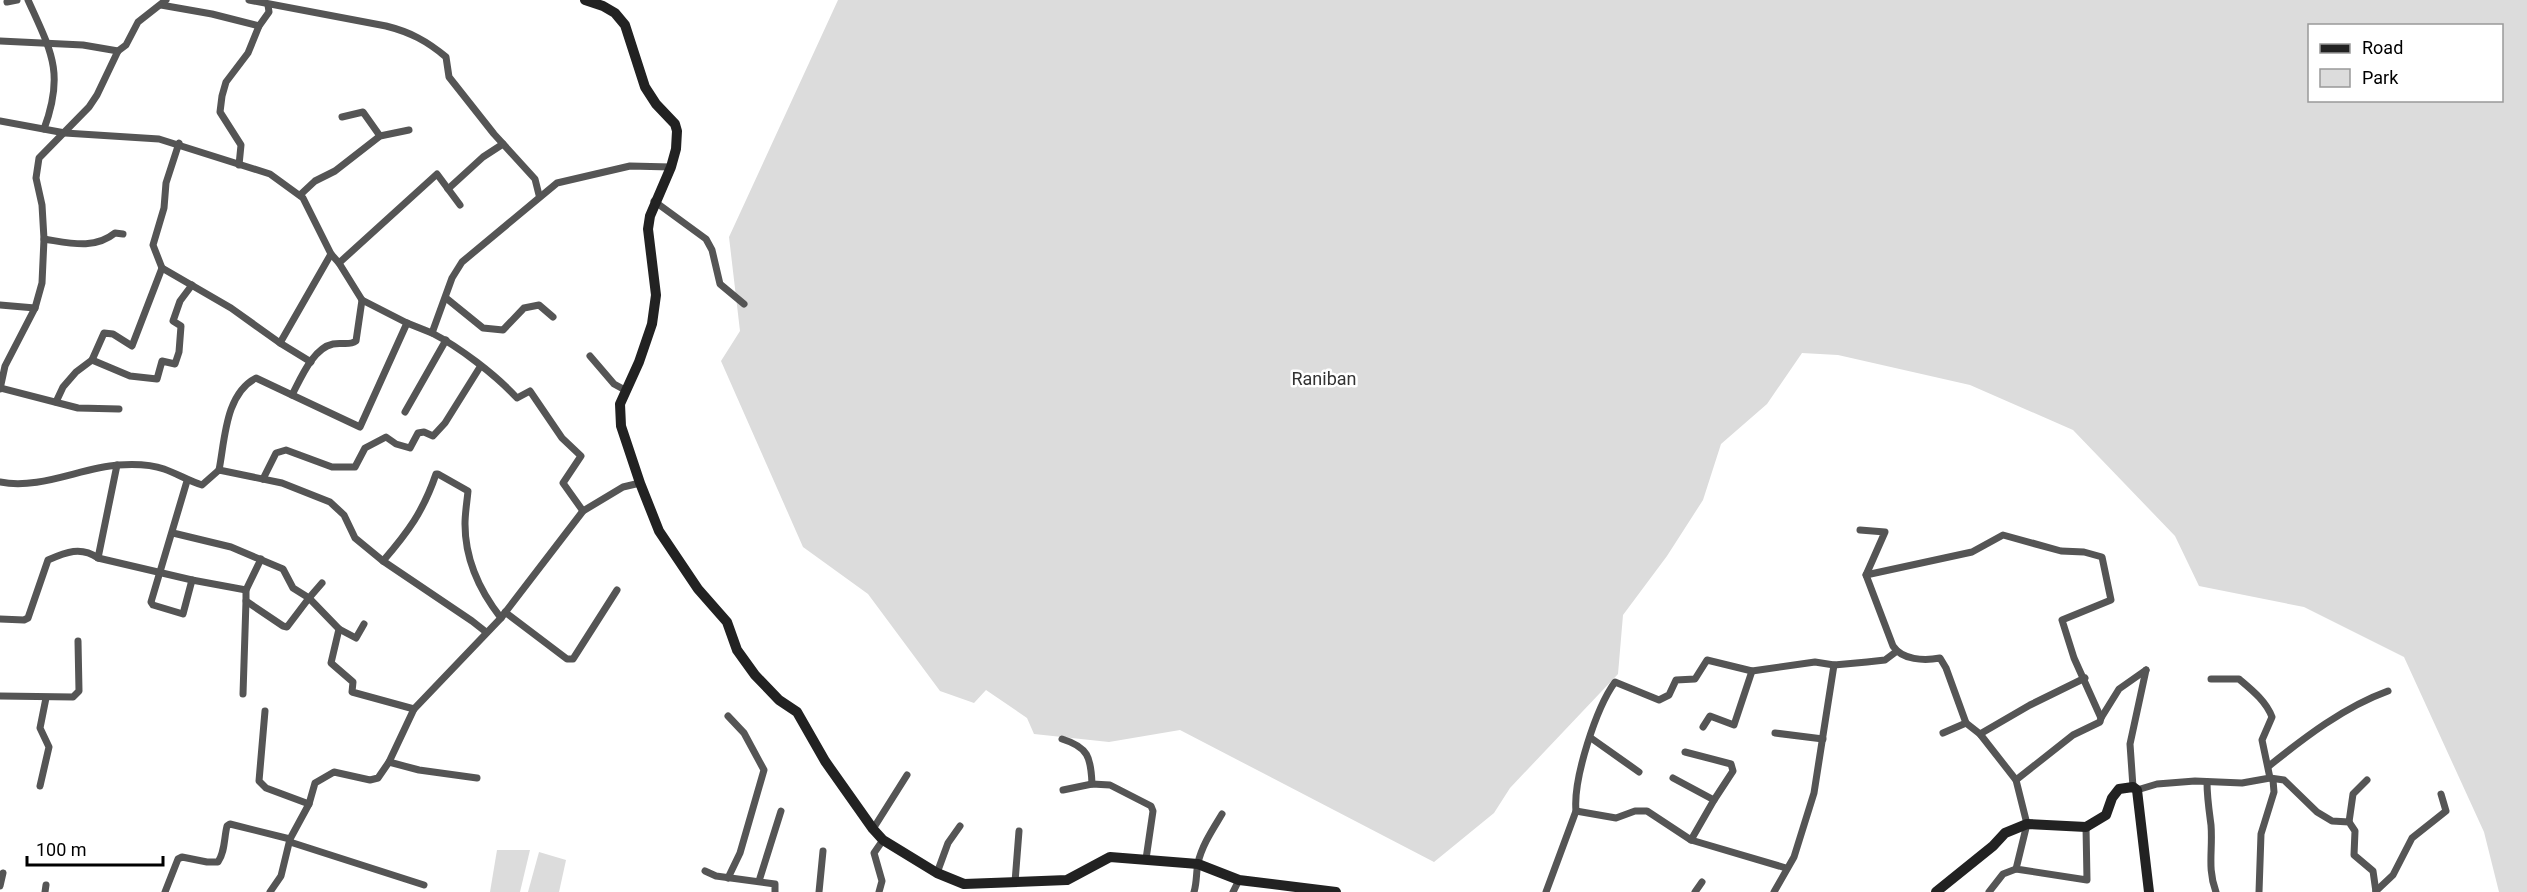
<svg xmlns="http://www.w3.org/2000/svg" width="2527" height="892" viewBox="0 0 2527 892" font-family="Roboto,sans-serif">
<rect width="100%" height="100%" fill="#fff"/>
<g fill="#dcdcdc" fill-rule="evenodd">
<path d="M838,0H2527V892H2499L2484,832L2404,657L2304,607L2199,586L2175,536L2073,430L1970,385L1838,355L1802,353L1767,404L1721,444L1703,500L1667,556L1623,615L1618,674L1510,788L1494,813L1434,862L1180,730L1109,742L1034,734L1027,718L986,690L974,703L940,691L868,594L803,547L721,361L740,331L729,237ZM2310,26H2502V100H2310Z"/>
<polygon points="497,850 530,850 520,892 490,892"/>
<polygon points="539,852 566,860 559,892 528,892"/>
</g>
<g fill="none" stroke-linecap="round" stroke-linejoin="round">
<g stroke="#555" stroke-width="7">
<path d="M28,0C51,51 65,73 44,129"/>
<path d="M249,0L386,26C410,32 427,41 446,57L449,77L494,134L535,179L539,195"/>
<polyline points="7,2 17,0"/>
<polyline points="161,5 212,14 259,26"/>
<polyline points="0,41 83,45 118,51"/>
<polyline points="342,117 363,112 380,136"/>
<polyline points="0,121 65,133 159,139 270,174 303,198 331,254 339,263 437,174 460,205"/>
<polyline points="179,143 166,183 164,208 153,245 162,268 231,308 280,343 311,362"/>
<polyline points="239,165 241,145 220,112 222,96 226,82 248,53 259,26 269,12 268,5"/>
<polyline points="448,189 483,157 503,144"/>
<polyline points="300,195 315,181 335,171 380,136 409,130"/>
<polyline points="654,201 706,239 712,250 720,284 744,304"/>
<path d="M44,239C70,243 94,250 115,233L123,234"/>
<polyline points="339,263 362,300"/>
<polyline points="446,298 483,328 503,330 524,308 539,305 553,317"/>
<polyline points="0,305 35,308"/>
<path d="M432,333C459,347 496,375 517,398L530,391L562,438L581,456L563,483L583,511"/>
<polyline points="280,343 331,254"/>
<polyline points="590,356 614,384 625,390"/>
<polyline points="92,360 130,376 157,379 162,361 175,364 179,352 181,326 173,321 180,301 192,285"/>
<polyline points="0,388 78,408 119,409"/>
<polyline points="0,389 5,366 35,308 42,283 44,239 42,205 36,178 39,158 89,107 97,95 118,51 126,45 138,22 166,0"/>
<polyline points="292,395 360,427 407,323"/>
<polyline points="56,402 63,387 76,372 92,360 104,333 113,334 132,346 162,268"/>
<polyline points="405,412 446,340"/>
<path d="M219,470C225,440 225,394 256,378L292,395C301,378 313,348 333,344C342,342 349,346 356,341L362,300L407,323L432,333L452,278L462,262L557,183L630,166L671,167"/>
<polyline points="263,479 276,453 286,450 332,467 355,467 365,448 386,437 396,444 410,448 418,433 424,432 433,436 445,423 480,367"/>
<polyline points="187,481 151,602 153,605 183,614 192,580 246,590 261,559"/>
<path d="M0,482C39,490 80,468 118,465C133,464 150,464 164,469C178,474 189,481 202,485L219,470L282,483L330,502L344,515L355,538L383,561L472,621L486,632"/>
<path d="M1860,530L1885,532L1866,575L1893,646C1902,660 1924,661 1940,658L1946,668L1966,723L1980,734L2016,780L2027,824L2016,869L2087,880L2086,827"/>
<polyline points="173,533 231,547 283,569 293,588 309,598 322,583"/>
<polyline points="98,558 192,580"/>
<path d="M383,561C408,532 423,512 436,474H438L468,491C467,502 465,513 465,524C465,560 479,590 501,618"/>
<polyline points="1866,575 1972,552 2003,535 2061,551 2084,552 2102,557 2111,600 2062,620 2074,658 2101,718 2100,722 2073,735 2016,780"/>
<polyline points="246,590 246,601 283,626 287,627 309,598 339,629 331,663 353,682 352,692 414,709"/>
<polyline points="505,612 567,659 573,659 617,590"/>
<path d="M0,619L24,620L28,618L48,560C66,552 81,546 98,558L117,465"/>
<polyline points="339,629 356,638 364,624"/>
<polyline points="243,694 246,601"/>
<polyline points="0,696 73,697 79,691 78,641"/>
<polyline points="265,711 259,781 266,788 309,804"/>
<polyline points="728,716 744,733 764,770 740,853 728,878"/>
<polyline points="2101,718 2119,689 2146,670"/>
<polyline points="1703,727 1710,716 1734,725 1752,671"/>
<polyline points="1775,733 1823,739"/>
<polyline points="1943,733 1966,723"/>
<polyline points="1980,734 2030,705 2085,678"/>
<polyline points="1591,738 1639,772"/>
<path d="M1062,739C1088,747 1091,757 1092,784"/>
<polyline points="1685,752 1731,764 1733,771 1714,800"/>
<polyline points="389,762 419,770 477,778"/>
<path d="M2269,766C2305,737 2344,707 2388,691"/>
<polyline points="1673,778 1714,800 1691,840"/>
<polyline points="2270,778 2284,780 2317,812 2332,821 2349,822 2355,831 2354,855 2373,871 2376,892"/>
<path d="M2207,782C2207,797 2209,810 2211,825C2213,850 2207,868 2216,892"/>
<polyline points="40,786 49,747 40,728 46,698"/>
<polyline points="2133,787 2130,744 2146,670"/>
<polyline points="1063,790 1092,784 1110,785 1151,806 1153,811 1146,859"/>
<path d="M2137,790L2157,784L2195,781L2242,783L2270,778L2262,740L2272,717C2266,701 2252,690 2239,679H2211"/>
<polyline points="1576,811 1616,818 1635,811 1647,811 1691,840 1786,868"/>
<polyline points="2349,822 2353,794 2367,780"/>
<polyline points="873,829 907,775"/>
<polyline points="290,842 424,885"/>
<polyline points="705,871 716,876 775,884 775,892"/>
<polyline points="937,873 948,843 960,826"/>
<polyline points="759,881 781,811"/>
<polyline points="1015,882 1019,831"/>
<polyline points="0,886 3,873"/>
<polyline points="2376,891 2393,875 2412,838 2446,811 2441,794"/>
<polyline points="45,892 46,885"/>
<path d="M165,892L178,859L182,857L207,862H218C225,852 224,838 227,826L230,824L290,839"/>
<polyline points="270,892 281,876 290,839 309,804 315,783 334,772 370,780 378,778 389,762 414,709 501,618 583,511 623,487 640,483"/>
<polyline points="819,892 823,851"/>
<polyline points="879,892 882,881 874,853 883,840"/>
<path d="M1194,892C1197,882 1196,873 1198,863C1202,845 1213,829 1222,814"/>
<polyline points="1233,892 1239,880"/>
<path d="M1546,892L1576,811C1573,779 1596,708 1615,682L1659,700L1669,695L1676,680L1695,679L1707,660L1752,671L1815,662L1834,665L1867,662L1885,660L1897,651"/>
<polyline points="1695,892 1702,882"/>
<polyline points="1774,892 1794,857 1814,793 1834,665"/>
<polyline points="1989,892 2003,874 2016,869"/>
<polyline points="2259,892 2261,834 2274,792 2273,780"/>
</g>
<g stroke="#222" stroke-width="10">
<polyline points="585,0 603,6 615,13 625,25 645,87 656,104 675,124 677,131 676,149 671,167 650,216 648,229 656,295 652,324 639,362 620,404 621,426 640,483 659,531 698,589 727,622 737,650 755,675 779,700 797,712 825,761 873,829 883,840 937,873 964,884 1067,880 1110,857 1198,864 1239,880 1336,892"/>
<polyline points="1936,892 1993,846 2005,833 2027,824 2086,827 2106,815 2112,798 2119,789 2133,787 2137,790 2149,892"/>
</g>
</g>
<g text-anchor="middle" stroke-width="5" stroke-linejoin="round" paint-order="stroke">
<g font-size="18" fill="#333" stroke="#fff">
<text x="1324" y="385">Raniban</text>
</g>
</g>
<rect x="2308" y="24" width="195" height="78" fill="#ffffff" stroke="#999999" stroke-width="1.5"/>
<rect x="2320" y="44" width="30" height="9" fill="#222222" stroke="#999999" stroke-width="1.5"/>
<text x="2362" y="54" font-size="18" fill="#000000">Road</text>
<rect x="2320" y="69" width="30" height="18" fill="#dcdcdc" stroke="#999999" stroke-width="1.5"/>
<text x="2362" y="84" font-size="18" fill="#000000">Park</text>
<path d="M27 856v9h136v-9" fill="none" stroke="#000000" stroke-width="3"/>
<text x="36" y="856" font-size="18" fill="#000000" stroke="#ffffff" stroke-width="4.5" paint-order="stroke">100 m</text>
</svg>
